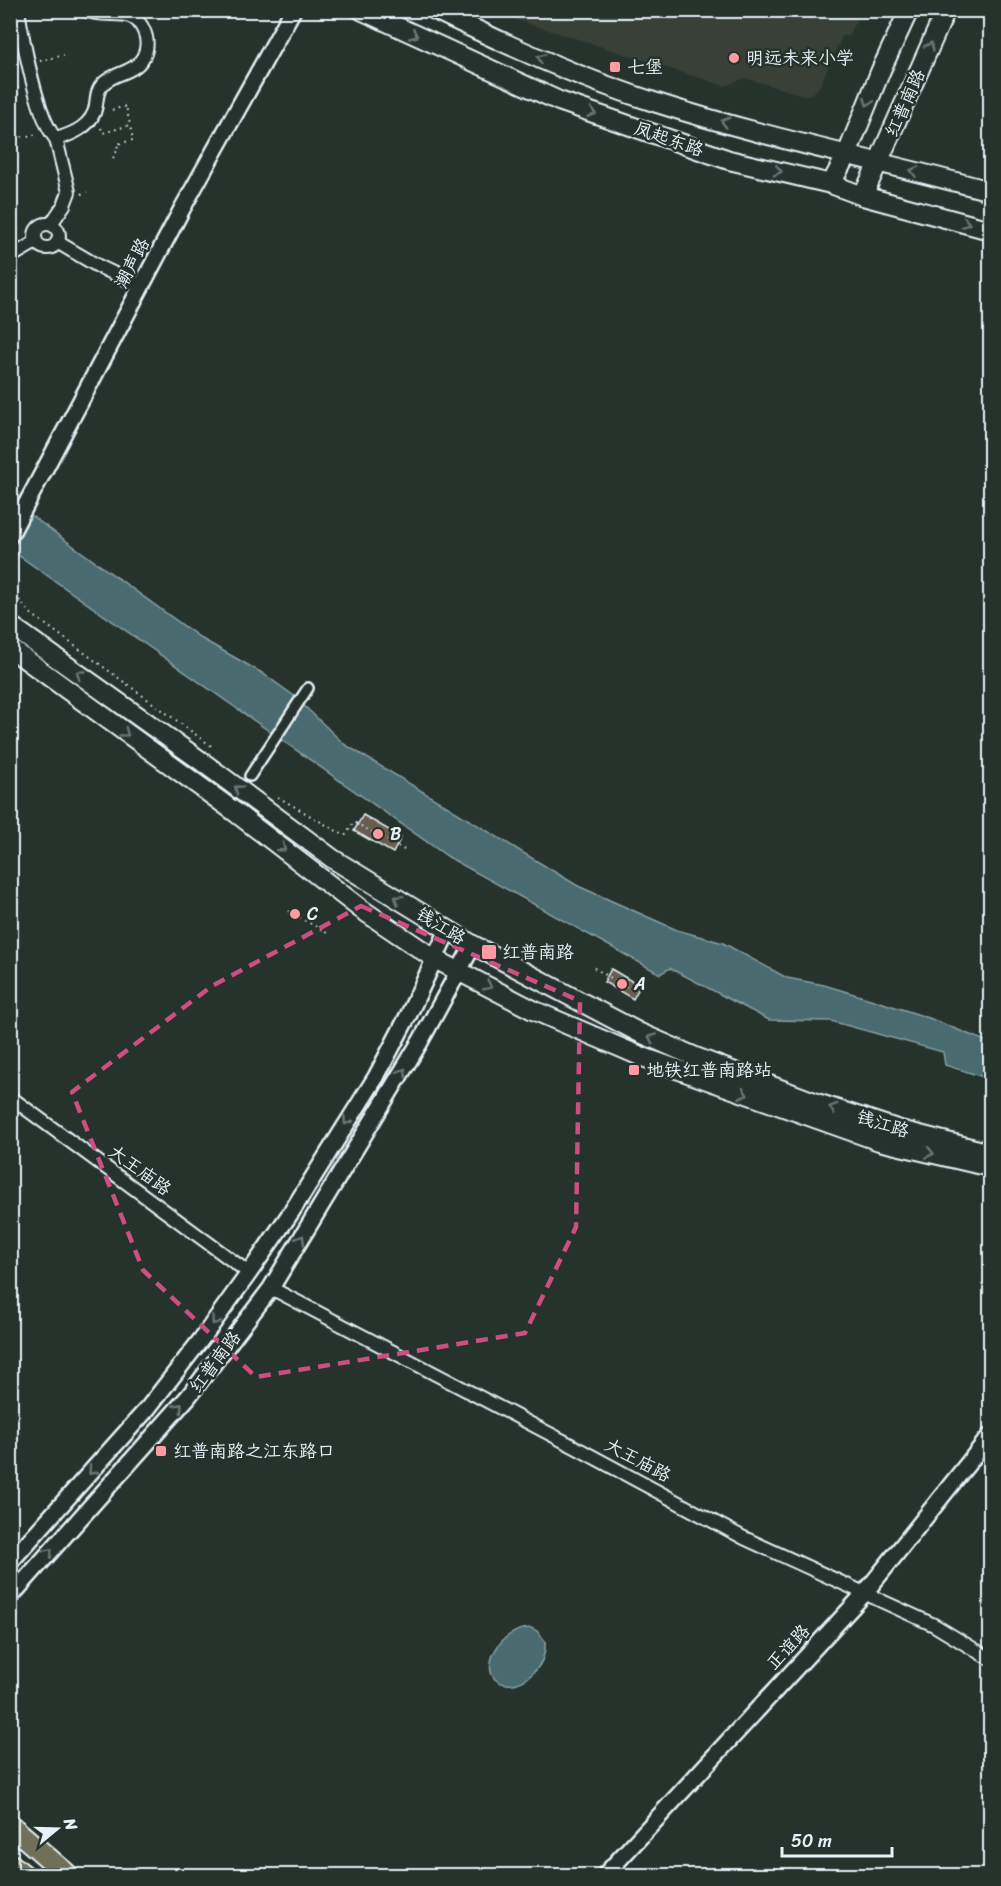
<svg xmlns="http://www.w3.org/2000/svg" width="1001" height="1886" viewBox="0 0 1001 1886" font-family="Sriracha,'LXGW WenKai TC',sans-serif">
<rect width="100%" height="100%" fill="#26332d"/>
<filter id="ink" filterUnits="userSpaceOnUse"><feTurbulence type="fractalNoise" baseFrequency=".0167" numOctaves="2"/><feDisplacementMap in="SourceGraphic" scale="12" xChannelSelector="R" yChannelSelector="G"/><feConvolveMatrix kernelMatrix="1 2 1 2 8 2 1 2 1" color-interpolation-filters="sRGB"/></filter>
<g filter="url(#ink)">
<polygon fill="#394038" points="498,11 860,11 848,37 843,35 819,87 812,94 803,95 745,78 725,86 517,20"/>
<g fill="#486a6e" stroke="#88a0a5" stroke-width="1.5">
<polygon points="11,501 202,639 262,673 293,695 344,744 578,886 677,930 723,943 787,978 824,985 880,1002 929,1018 990,1043 990,1079 945,1065 943,1052 831,1021 769,1020 670,968 660,974 450,858 11,550"/>
<path d="M531,1628L537,1631L545,1641C546,1654 542,1665 532,1674C525,1681 516,1685 507,1684C475,1682 493,1629 531,1628Z"/>
</g>
<g fill="#665d50" stroke="#e8f1f8" stroke-width="1.5">
<polygon points="363,815 401,837 393,853 354,831"/>
<polygon points="611,969 640,986 633,999 604,982"/>
</g>
<g fill="none" stroke-linecap="round" stroke-linejoin="round">
<defs>
<polyline id="pedestrian" points="250,776 308,688"/>
<g id="minor">
<path d="M18,10C23,40 37,118 56,139L69,192L64,205L51,224"/>
<path d="M56,139C73,134 93,126 96,105C97,97 97,90 103,84C113,73 129,74 139,63C146,55 148,47 146,37C136,1 109,21 85,10"/>
<circle cx="47" cy="236" r="12"/>
<polyline points="57,242 98,266 142,287"/>
<polyline points="10,257 36,242"/>
<polyline points="10,1097 249,1273"/>
<polyline points="271,1288 573,1446 744,1538 934,1625 990,1659"/>
</g>
<g id="tertiary">
<polyline points="10,535 182,209 293,10"/>
<polyline points="10,1562 148,1408 203,1337 249,1273 292,1211 376,1077 409,1014 448,930"/>
<polyline points="10,1597 188,1397 271,1288 420,1042 473,945"/>
<polyline points="604,1876 864,1594 990,1436"/>
</g>
<g id="secondary">
<polyline points="361,10 559,101 729,160 831,184 863,196 990,230"/>
<path d="M435,10C507,45 581,79 657,103C766,138 880,161 990,191"/>
<polyline points="831,184 847,154 881,70 909,10"/>
<polyline points="863,196 946,10"/>
<polyline points="10,625 201,761 333,859 473,945 638,1032 698,1058 817,1103 900,1130 990,1153"/>
<polyline points="10,648 235,812 361,909 435,959 533,1010 640,1056 879,1141 990,1167"/>
</g>
<g id="primary">
<polyline points="10,1825 69,1876"/>
<polyline points="10,1864 25,1876"/>
</g>
</defs>
<use href="#pedestrian" stroke="#e8f1f8" stroke-width="14"/>
<use href="#minor" stroke="#e8f1f8" stroke-width="16"/>
<use href="#tertiary" stroke="#e8f1f8" stroke-width="20"/>
<use href="#secondary" stroke="#e8f1f8" stroke-width="22"/>
<use href="#primary" stroke="#e8f1f8" stroke-width="24"/>
<g stroke="#e8f1f8" stroke-width="2" stroke-dasharray="1.5 4.5" stroke-linecap="butt">
<polyline points="10,58 19,92 15,99 10,101"/>
<polyline points="40,61 64,55"/>
<polyline points="10,81 18,79"/>
<polyline points="101,128 103,133 130,125 126,106 108,111"/>
<polyline points="10,136 18,138 37,134"/>
<polyline points="113,158 118,149 117,144 133,140 130,125"/>
<polyline points="81,194 87,192"/>
<polyline points="19,600 30,613 214,748"/>
<polyline points="278,797 345,836 354,822 408,852"/>
<polyline points="289,911 327,933"/>
<polyline points="594,968 632,990"/>
</g>
<use href="#pedestrian" stroke="#26332d" stroke-width="9"/>
<use href="#minor" stroke="#26332d" stroke-width="12"/>
<use href="#tertiary" stroke="#26332d" stroke-width="15"/>
<use href="#secondary" stroke="#26332d" stroke-width="18"/>
<use href="#primary" stroke="#706f59" stroke-width="20"/>
</g>
<defs><path id="oneway-chevron" d="M-2-3.5L2.5 0L-2 3.5" fill="none" stroke-width="1.6" stroke-linecap="round" stroke-linejoin="round" transform="scale(1.5)"/></defs>
<g stroke="#6a7674">
<use href="#oneway-chevron" transform="translate(414 35) rotate(25)"/>
<use href="#oneway-chevron" transform="translate(930 46) rotate(-66)"/>
<use href="#oneway-chevron" transform="translate(541 58) rotate(-157)"/>
<use href="#oneway-chevron" transform="translate(868 102) rotate(112)"/>
<use href="#oneway-chevron" transform="translate(592 113) rotate(19)"/>
<use href="#oneway-chevron" transform="translate(725 122) rotate(-164)"/>
<use href="#oneway-chevron" transform="translate(778 171) rotate(13)"/>
<use href="#oneway-chevron" transform="translate(914 171) rotate(-165)"/>
<use href="#oneway-chevron" transform="translate(966 223) rotate(15)"/>
<use href="#oneway-chevron" transform="translate(80 674) rotate(-144)"/>
<use href="#oneway-chevron" transform="translate(125 733) rotate(37)"/>
<use href="#oneway-chevron" transform="translate(238 789) rotate(-143)"/>
<use href="#oneway-chevron" transform="translate(282 848) rotate(38)"/>
<use href="#oneway-chevron" transform="translate(398 899) rotate(-148)"/>
<use href="#oneway-chevron" transform="translate(488 986) rotate(27)"/>
<use href="#oneway-chevron" transform="translate(652 1038) rotate(-156)"/>
<use href="#oneway-chevron" transform="translate(403 1072) rotate(-59)"/>
<use href="#oneway-chevron" transform="translate(744 1094) rotate(20)"/>
<use href="#oneway-chevron" transform="translate(833 1108) rotate(-162)"/>
<use href="#oneway-chevron" transform="translate(347 1121) rotate(123)"/>
<use href="#oneway-chevron" transform="translate(930 1153) rotate(13)"/>
<use href="#oneway-chevron" transform="translate(301 1239) rotate(-58)"/>
<use href="#oneway-chevron" transform="translate(215 1321) rotate(125)"/>
<use href="#oneway-chevron" transform="translate(179 1407) rotate(-48)"/>
<use href="#oneway-chevron" transform="translate(92 1471) rotate(132)"/>
<use href="#oneway-chevron" transform="translate(49 1552) rotate(-49)"/>
</g>
</g>
<path fill="none" stroke="#cc4e82" stroke-width="4.5" stroke-dasharray="12 8" stroke-linejoin="round" d="M361,906L580,1001L576,1227L525,1333L256,1377L143,1270L72,1092L212,986Z"/>
<g fill="#ff9aa2" stroke="#26332d" stroke-width="2">
<circle cx="734" cy="58" r="6"/>
<rect x="609" y="61" width="12" height="12" rx="3"/>
<circle cx="378" cy="834" r="6"/>
<circle cx="295" cy="914" r="6"/>
<rect x="481" y="944" width="16" height="16" rx="3"/>
<circle cx="622" cy="984" r="6"/>
<rect x="628" y="1064" width="12" height="12" rx="3"/>
<rect x="155" y="1445" width="12" height="12" rx="3"/>
</g>
<g text-anchor="middle" stroke-width="5" stroke-linejoin="round" paint-order="stroke">
<g font-size="18" fill="#e8f1f8" stroke="#26332d" text-anchor="start">
<text x="746" y="64">明远未来小学</text>
<text x="627" y="73">七堡</text>
<text x="390" y="840">B</text>
<text x="307" y="920">C</text>
<text x="502" y="958">红普南路</text>
<text x="634" y="990">A</text>
<text x="646" y="1076">地铁红普南路站</text>
<text x="173" y="1457">红普南路之江东路口</text>
</g>
<g font-size="18" fill="#e8f1f8" stroke="#26332d">
<text transform="translate(905 103) rotate(-66)" y="6">红普南路</text>
<text transform="translate(669 139) rotate(19)" y="6">凤起东路</text>
<text transform="translate(132 263) rotate(-63)" y="6">潮声路</text>
<text transform="translate(441 926) rotate(31)" y="6">钱江路</text>
<text transform="translate(883 1124) rotate(17)" y="6">钱江路</text>
<text transform="translate(140 1170) rotate(36)" y="6">大王庙路</text>
<text transform="translate(215 1362) rotate(-53)" y="6">红普南路</text>
<text transform="translate(638 1460) rotate(28)" y="6">大王庙路</text>
<text transform="translate(788 1647) rotate(-47)" y="6">正谊路</text>
</g>
</g>
<rect width="1001" height="1886" fill="none" stroke="#26332d" stroke-width="36"/>
<rect x="18" y="18" width="965" height="1850" fill="none" stroke="#e8f1f8" stroke-width="2" filter="url(#ink)"/>
<g transform="translate(57 1829) rotate(71)" stroke="#26332d" stroke-width="4.5" paint-order="stroke">
<path d="M0-4.5L10 22L0 15L-10 22Z" fill="#e8f1f8"/>
<text y="-9" font-size="16" font-weight="bold" text-anchor="middle" fill="#e8f1f8">N</text>
</g>
<path d="M782 1847v9h110v-9" fill="none" stroke="#e8f1f8" stroke-width="3"/>
<text x="791" y="1847" font-size="18" fill="#e8f1f8" stroke="#26332d" stroke-width="4.5" paint-order="stroke">50 m</text>
</svg>
